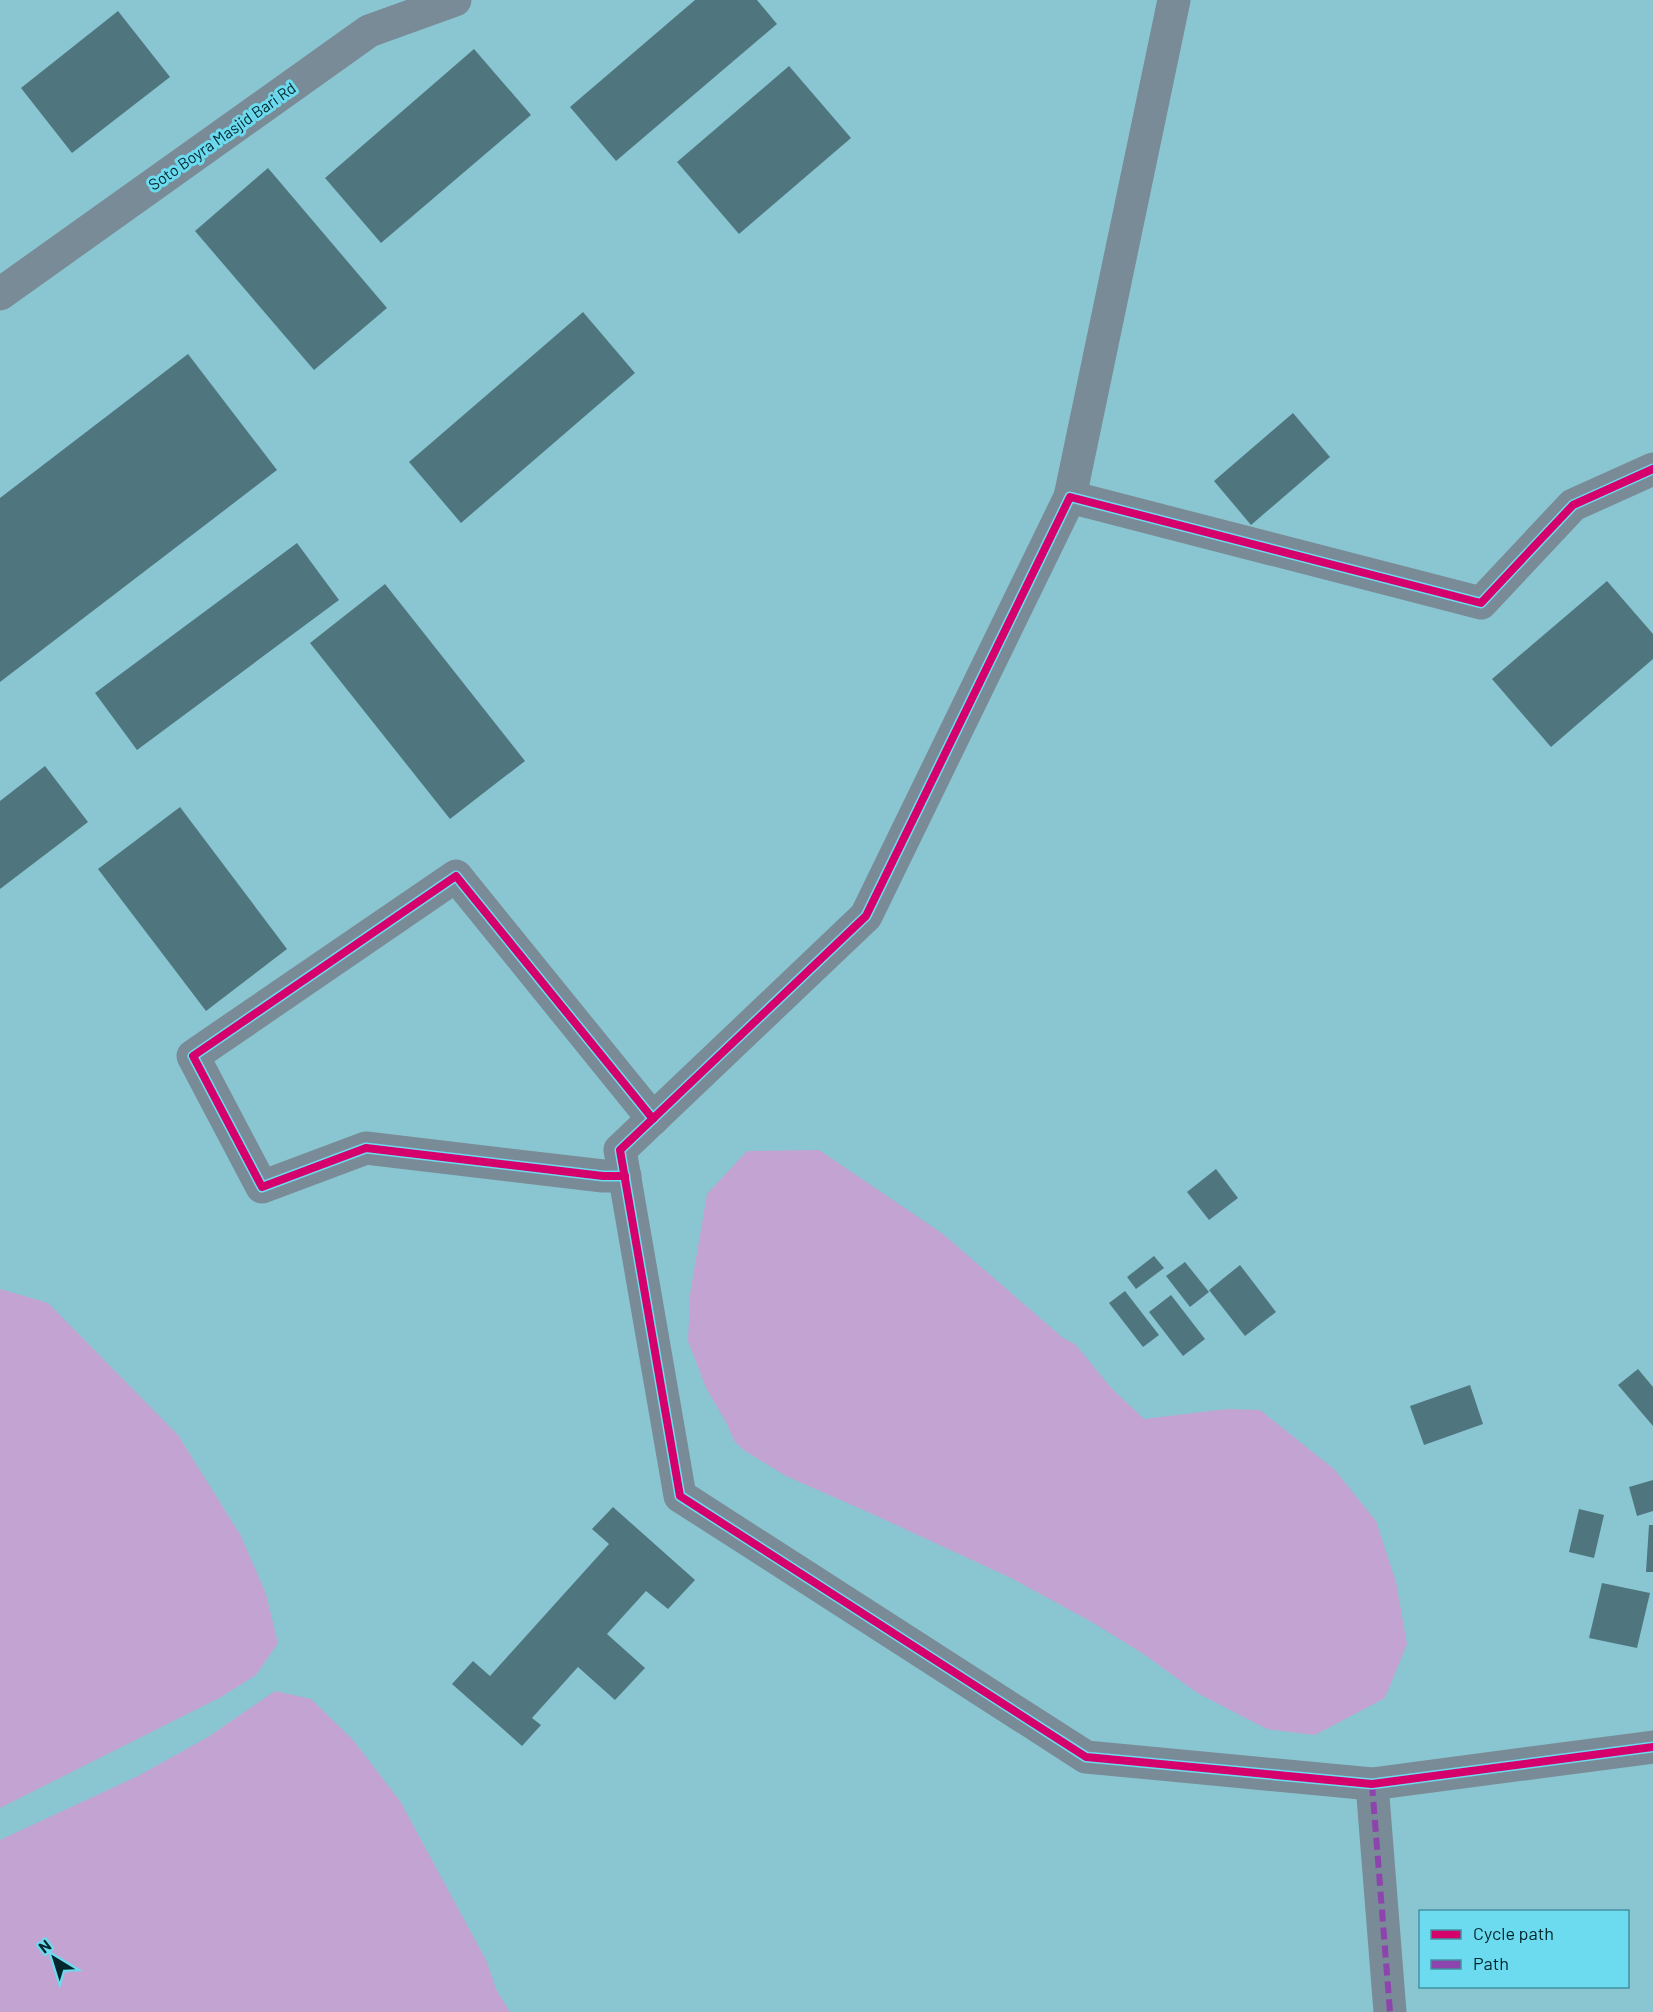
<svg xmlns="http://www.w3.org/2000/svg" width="1653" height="2012" viewBox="0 0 1653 2012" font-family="Barlow,sans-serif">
<rect width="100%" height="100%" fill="#8ac6d1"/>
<g fill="#c3a3d1">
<polygon points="819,1150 943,1234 1063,1338 1075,1344 1112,1389 1144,1419 1227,1409 1260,1410 1334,1469 1376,1521 1396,1582 1407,1644 1385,1698 1315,1735 1267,1729 1199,1694 1142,1653 1090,1621 1011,1578 870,1513 786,1476 745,1451 734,1441 727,1424 706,1388 688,1341 690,1294 707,1194 747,1151"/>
<polygon points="0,1289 48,1303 178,1435 241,1536 266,1594 278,1643 256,1675 221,1697 0,1808"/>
<polygon points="275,1691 311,1699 353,1740 400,1801 487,1962 496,1989 510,2012 0,2012 0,1840 138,1776 208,1737"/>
</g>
<g fill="#4f767f">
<polygon points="695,0 757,0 777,24 616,161 570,107"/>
<polygon points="118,11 170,77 72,153 21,88"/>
<polygon points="474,49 531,115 381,243 325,178"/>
<polygon points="789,66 851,138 739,234 677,162"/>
<polygon points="268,168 387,308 314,370 195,231"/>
<polygon points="583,312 635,373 461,523 409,462"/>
<polygon points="188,354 277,470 0,682 0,498"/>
<polygon points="1293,413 1330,457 1251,525 1214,481"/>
<polygon points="297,543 339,600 137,750 95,693"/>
<polygon points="1607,581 1653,634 1653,659 1551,747 1492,679"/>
<polygon points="385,584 525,761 450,819 310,643"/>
<polygon points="45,766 88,822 0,889 0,801"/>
<polygon points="180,807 287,949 206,1011 98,869"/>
<polygon points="1216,1169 1238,1198 1209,1220 1187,1192"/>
<polygon points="1154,1256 1164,1268 1136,1289 1127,1277"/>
<polygon points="1185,1262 1209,1292 1190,1307 1166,1276"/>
<polygon points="1240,1265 1276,1312 1245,1336 1209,1290"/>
<polygon points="1125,1291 1159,1335 1143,1347 1109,1303"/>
<polygon points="1171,1295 1205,1339 1183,1356 1149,1312"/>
<polygon points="1638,1369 1653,1387 1653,1426 1618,1385"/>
<polygon points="1470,1385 1483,1424 1424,1445 1410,1406"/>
<polygon points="1653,1480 1653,1511 1637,1516 1629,1487"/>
<polygon points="613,1507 695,1580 668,1609 646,1591 607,1634 645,1668 615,1700 578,1667 532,1718 541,1725 522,1746 452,1684 473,1661 490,1676 609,1544 592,1529"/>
<polygon points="1579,1509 1604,1515 1594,1558 1569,1552"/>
<polygon points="1649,1525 1653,1525 1653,1572 1646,1572"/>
<polygon points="1602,1583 1650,1593 1637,1648 1589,1638"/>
</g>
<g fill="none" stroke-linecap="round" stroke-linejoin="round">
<g stroke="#798b96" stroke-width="33">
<polyline points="0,294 369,31 455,0"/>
<polyline points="1653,469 1573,505 1481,603 1070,497 866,916 620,1150 680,1496 1086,1757 1372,1784 1653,1747"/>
<polyline points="1070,497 1174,0"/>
<polyline points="625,1176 603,1176 366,1148 262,1187 193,1056 456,876 653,1119"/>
<polyline points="1372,1784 1390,2012"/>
</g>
<polyline stroke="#8e44ad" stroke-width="6" stroke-dasharray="12 6" stroke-linecap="butt" points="1372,1784 1390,2012"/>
<defs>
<g id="cycleway">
<polyline points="1653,469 1573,505 1481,603 1070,497 866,916 620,1150 680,1496 1086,1757 1372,1784 1653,1747"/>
<polyline points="625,1176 603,1176 366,1148 262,1187 193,1056 456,876 653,1119"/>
</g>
</defs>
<use href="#cycleway" stroke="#6cdaef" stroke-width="11"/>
<use href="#cycleway" stroke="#d6006c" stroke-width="8"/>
</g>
<g text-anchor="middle" stroke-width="6" stroke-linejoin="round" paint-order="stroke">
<g font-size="16" fill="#01262c" stroke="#6cdaef">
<text transform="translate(222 136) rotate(-35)" y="6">Soto Boyra Masjid Bari Rd</text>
</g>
</g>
<rect x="1419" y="1910" width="210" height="78" fill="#6cdaef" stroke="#4192a1" stroke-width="1.5"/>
<rect x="1431" y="1930" width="30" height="9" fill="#d6006c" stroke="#4192a1" stroke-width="1.5"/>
<text x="1473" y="1940" font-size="18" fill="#01262c">Cycle path</text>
<rect x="1431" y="1960" width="30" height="9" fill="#8e44ad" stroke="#4192a1" stroke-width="1.5"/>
<text x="1473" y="1970" font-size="18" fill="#01262c">Path</text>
<g transform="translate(54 1958) rotate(322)" stroke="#6cdaef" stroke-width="4.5" paint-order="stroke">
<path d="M0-4.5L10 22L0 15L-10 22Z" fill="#01262c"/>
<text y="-9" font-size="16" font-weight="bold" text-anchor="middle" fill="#01262c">N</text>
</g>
</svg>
